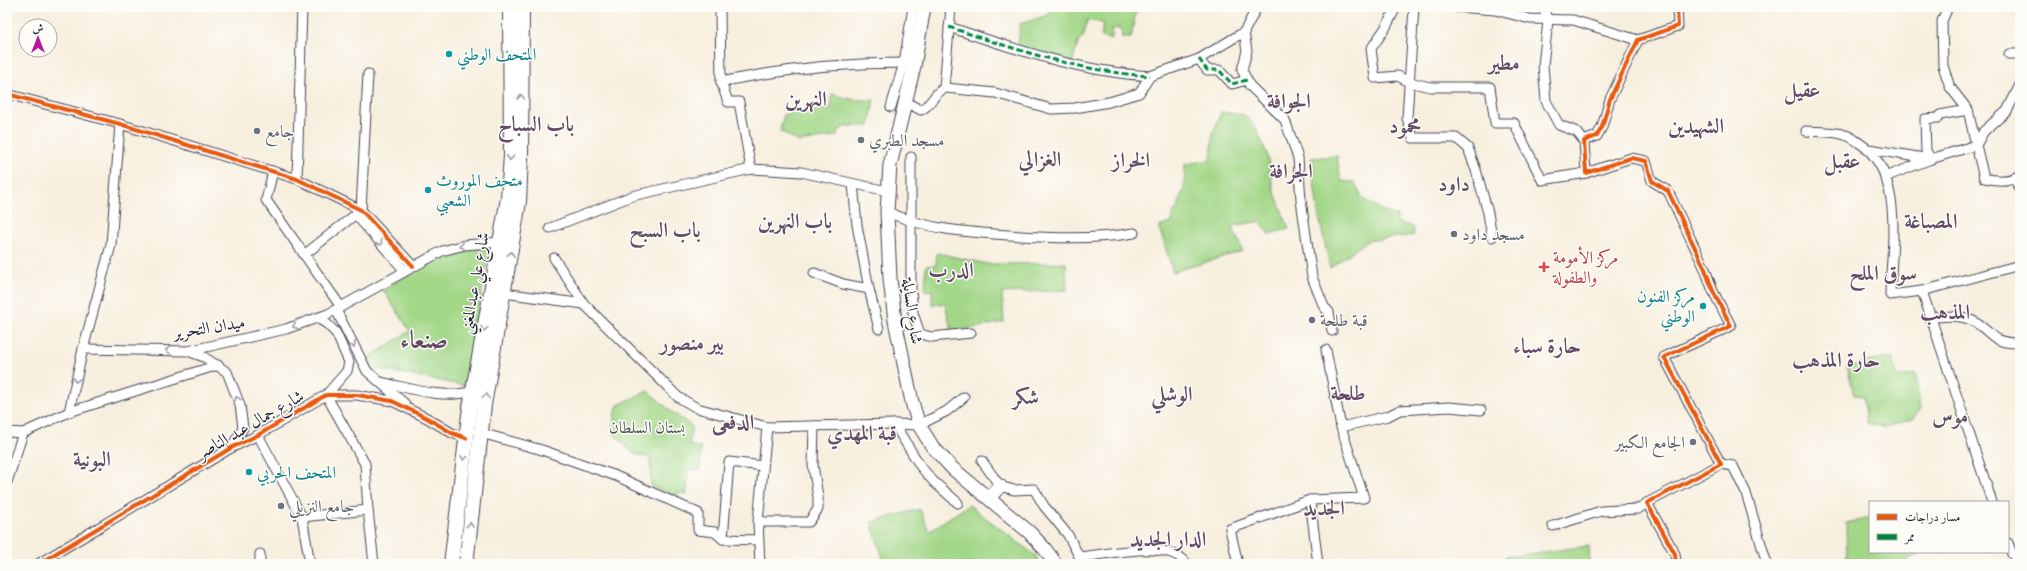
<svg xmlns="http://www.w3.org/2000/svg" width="2027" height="571" viewBox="0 0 2027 571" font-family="'IM FELL DW Pica',Amiri,serif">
<rect width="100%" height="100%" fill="#fdfcf7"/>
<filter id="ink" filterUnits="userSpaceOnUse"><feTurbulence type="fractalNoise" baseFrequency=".025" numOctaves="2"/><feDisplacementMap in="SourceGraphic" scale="8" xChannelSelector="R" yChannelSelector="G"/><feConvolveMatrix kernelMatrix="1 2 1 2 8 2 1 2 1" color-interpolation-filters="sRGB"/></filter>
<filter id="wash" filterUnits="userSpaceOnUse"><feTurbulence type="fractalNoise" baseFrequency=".012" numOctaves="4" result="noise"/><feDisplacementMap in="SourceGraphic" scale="16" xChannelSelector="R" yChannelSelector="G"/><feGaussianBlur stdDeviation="0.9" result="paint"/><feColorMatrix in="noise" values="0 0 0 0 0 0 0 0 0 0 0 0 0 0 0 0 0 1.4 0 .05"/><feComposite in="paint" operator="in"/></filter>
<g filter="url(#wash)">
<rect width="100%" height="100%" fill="#f7efde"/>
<g fill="#a3d788" stroke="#627c62">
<polygon points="1050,7 1097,9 1098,7 1137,7 1131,38 1122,38 1121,28 1112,29 1112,39 1101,37 1103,23 1087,20 1084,36 1079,40 1072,63 1018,48 1020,24 1048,15"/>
<polygon points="832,94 855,100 874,100 869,126 846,126 838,131 837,136 799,142 780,131 784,114 831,109"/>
<polygon points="1221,112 1245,115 1256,128 1267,154 1273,188 1289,229 1268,234 1261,221 1232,226 1243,251 1173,272 1159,227 1172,222 1172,213 1178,208 1180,197 1184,190 1185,164 1211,160 1213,133"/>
<polygon points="1337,156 1341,181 1354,182 1363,199 1385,212 1397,216 1397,222 1413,227 1414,235 1367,241 1330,268 1318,212 1311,158"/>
<polygon points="465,247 489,249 466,386 373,368 365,360 410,331 383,290 441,254"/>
<polygon points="937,253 987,264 1066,263 1067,290 1002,293 1004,322 952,332 945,304 932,304 932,290 925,291 926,266 936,265"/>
<polygon points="1893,357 1897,377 1916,374 1920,411 1912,419 1885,428 1867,423 1863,396 1854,395 1847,366"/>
<polygon points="648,391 672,412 692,426 689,445 701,448 700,470 688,470 687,495 680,492 677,498 651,486 650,458 634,454 614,434 614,416 618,405"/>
<polygon points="969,505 1036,556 1040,564 885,564 871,522 920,509 929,531"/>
<polygon points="1870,518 1870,552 1919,552 1919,554 1906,561 1906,564 1847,564 1846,523"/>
<polygon points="1589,546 1590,564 1506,564 1505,557"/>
</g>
</g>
<g filter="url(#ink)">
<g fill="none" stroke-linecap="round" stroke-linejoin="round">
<defs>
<g id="street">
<polyline points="720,7 721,82 728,102 739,102 751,169"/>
<polyline points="1257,7 1244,32 1247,51 1242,70 1250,86 1285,120 1298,158 1301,200 1312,277 1324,307 1329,312 1332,331"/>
<polyline points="1396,7 1386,27 1371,49 1375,78 1398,76 1409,82 1430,87 1490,87 1495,123 1514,123 1542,180 1586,173"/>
<polyline points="1414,7 1407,118 1413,138 1456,138 1468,148 1476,170 1488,213 1492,237"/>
<polyline points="1456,7 1495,10 1530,19 1573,20 1638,40"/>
<polyline points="1543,7 1548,21 1543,65 1546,101 1559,125 1577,132 1584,141"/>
<polyline points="1948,7 1942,21 1943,66 1950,87 1968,110 1976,145"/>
<path d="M949,27C1014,49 1081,72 1150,76"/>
<polyline points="2009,54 2020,54"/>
<polyline points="1199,59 1207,70 1219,70 1232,84 1247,80"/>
<path d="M721,82C782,69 842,63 904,63"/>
<polyline points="944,88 951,7"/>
<polyline points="7,94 120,124 297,179 361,210 413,266"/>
<path d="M905,102L921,110C932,105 935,90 946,88L995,93L1051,109L1075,108L1109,102L1139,93L1150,76L1199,59L1244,32"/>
<polyline points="891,107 904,63 913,7"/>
<path d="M1806,131C1818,132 1833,131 1845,135C1850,136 1855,140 1858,142C1906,172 1891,248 1890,295L1922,291L2020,265"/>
<polyline points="1976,145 1984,131 2007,111 2020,85"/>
<polyline points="1869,149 1930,159"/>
<polyline points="911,157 911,290 913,313 920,334 932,337 971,333"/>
<polyline points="1931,159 1926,151 1925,119 1938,118 1940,115 1968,110"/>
<polyline points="273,171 266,200 341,307"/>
<path d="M1885,177L1931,159L1976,145L1984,178C1996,181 2009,182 2020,175"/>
<polyline points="297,179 302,7"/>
<polyline points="2014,179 2020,188"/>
<polyline points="853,184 857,225 869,289 879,329"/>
<path d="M887,212C930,230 963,232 1009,235C1051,238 1092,240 1134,233"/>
<polyline points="356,215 405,271"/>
<polyline points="550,228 632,196 751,169 801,172 887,191"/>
<polyline points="304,255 361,210 368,74"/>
<polyline points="554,258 584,304 678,397 697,408 767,427"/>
<polyline points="814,273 843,284 869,289"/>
<polyline points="1922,291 1992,502"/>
<polyline points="504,293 584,304"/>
<polyline points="336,310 367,371 405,404"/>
<path d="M1930,317C1943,317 1958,314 1971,320C1993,331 1990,344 2020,343"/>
<polyline points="317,318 327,324 336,333 349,362 347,371 326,395 365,464 368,510 374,564"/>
<polyline points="83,349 188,351 286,329 328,314 442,251 465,245 500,242"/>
<polyline points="188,351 204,357 227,372 240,405 243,428 231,448"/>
<path d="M380,382C410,388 443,400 473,391"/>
<polyline points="69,412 83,349 111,245 120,124"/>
<polyline points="894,424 921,467 934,482 958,503"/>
<polyline points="1341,427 1388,416 1400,410 1449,407 1481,410"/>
<polyline points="7,432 23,433 69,412 218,365"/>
<polyline points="481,433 542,450 616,476 698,513 698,530 715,532 723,539 758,540"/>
<polyline points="258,435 302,517 310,564"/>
<polyline points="982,461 1000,486 1014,490 1034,489 1044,506 1068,535 1083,564"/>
<polyline points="1721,464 1733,466 1746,493 1767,564"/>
<polyline points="7,482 23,433"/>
<polyline points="302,517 368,510"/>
<polyline points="758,522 809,522 818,509 818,497 813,465 814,426"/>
<polyline points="1553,526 1601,511 1638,509 1647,503"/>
<polyline points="723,539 729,462 763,466"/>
<polyline points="2008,543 2012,554 2020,562"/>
<polyline points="260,554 260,564"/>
<path d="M1080,557C1107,555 1169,538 1187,564"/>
<polyline points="38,564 231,448 258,435 326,395 357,395 392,401 427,418 452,433 466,438"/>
<polyline points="760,564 758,522 767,427 894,424 919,425 947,411 964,397"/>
<polyline points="1238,564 1230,529 1310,500"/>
<polyline points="1318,564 1310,500 1364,498 1341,427 1326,350"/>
<polyline points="1676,564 1675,554 1647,503 1721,464 1664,357 1731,326 1713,291 1705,269 1668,191 1652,181 1646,161 1631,158 1586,173 1584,141 1597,136 1602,127 1610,99 1638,40 1678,26 1677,7"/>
</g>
<g id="secondary">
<polyline points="924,7 914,66 890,165 887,212 890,279 895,321 912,402 919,425 932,446 952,468 1029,532 1044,548 1056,564"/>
<polyline points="989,498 1000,486"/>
</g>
<g id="primary">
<polyline points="451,564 470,407 508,198 511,155 510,7"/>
<polyline points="466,564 484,405 519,202 521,157 522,7"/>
</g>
</defs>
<use href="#street" stroke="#424153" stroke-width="11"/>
<use href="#secondary" stroke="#424153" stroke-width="15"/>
<use href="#primary" stroke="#424153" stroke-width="16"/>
<use href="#street" stroke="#fff" stroke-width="9"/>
<use href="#secondary" stroke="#fff" stroke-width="13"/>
<use href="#primary" stroke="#fff" stroke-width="14"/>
<g stroke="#00873e" stroke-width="3" stroke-dasharray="6 3" stroke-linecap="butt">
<path d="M949,27C1014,49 1081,72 1150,76"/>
<polyline points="1199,59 1207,70 1219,70 1232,84 1247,80"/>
</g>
<defs>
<g id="cycleway">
<polyline points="7,94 120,124 297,179 361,210 413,266"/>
<polyline points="38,564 231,448 258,435 326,395 357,395 392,401 427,418 452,433 466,438"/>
<polyline points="1676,564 1675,554 1647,503 1721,464 1664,357 1731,326 1713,291 1705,269 1668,191 1652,181 1646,161 1631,158 1586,173 1584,141 1597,136 1602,127 1610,99 1638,40 1678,26 1677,7"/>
</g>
</defs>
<use href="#cycleway" stroke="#fdfcf7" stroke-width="6"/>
<use href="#cycleway" stroke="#e8590c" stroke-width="4"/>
</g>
<defs><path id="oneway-chevron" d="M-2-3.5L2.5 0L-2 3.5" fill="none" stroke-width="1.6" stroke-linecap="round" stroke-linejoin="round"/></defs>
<g stroke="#9c9ca7">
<use href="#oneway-chevron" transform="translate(521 97) rotate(-90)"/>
<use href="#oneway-chevron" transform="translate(510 158) rotate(93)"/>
<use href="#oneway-chevron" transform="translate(380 243) rotate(48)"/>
<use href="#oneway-chevron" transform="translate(462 246) rotate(170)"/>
<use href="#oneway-chevron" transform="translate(511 254) rotate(-80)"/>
<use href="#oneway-chevron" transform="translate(295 326) rotate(159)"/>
<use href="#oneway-chevron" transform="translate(484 329) rotate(100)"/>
<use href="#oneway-chevron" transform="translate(353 345) rotate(63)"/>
<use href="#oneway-chevron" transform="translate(168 350) rotate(-179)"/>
<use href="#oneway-chevron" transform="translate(76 380) rotate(102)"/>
<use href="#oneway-chevron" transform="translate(486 396) rotate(-80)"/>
<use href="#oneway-chevron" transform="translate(237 399) rotate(-112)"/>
<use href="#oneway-chevron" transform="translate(464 458) rotate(98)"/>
<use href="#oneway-chevron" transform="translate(470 525) rotate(-84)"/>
</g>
</g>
<g fill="#0f9aa8" stroke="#fdfcf7" stroke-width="1.5">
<circle cx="449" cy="54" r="4"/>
<circle cx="428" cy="190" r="4"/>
<circle cx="1703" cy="306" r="4"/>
<circle cx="249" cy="472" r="4"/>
</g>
<g fill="#6b7280" stroke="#fdfcf7" stroke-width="1.5">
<circle cx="257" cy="131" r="4"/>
<circle cx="861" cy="140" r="4"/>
<circle cx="1454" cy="234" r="4"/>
<circle cx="1312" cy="320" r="4"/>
<circle cx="1693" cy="442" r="4"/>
<circle cx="281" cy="506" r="4"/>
</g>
<path fill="#e0444e" stroke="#fdfcf7" stroke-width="1.5" d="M1542 261h4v4h4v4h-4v4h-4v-4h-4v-4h4z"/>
<g text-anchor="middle" stroke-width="3" stroke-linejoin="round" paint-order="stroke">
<g font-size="17" fill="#0d838f" stroke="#fdfcf7" text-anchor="start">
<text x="457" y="60">المتحف الوطني</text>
<text x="436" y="186">متحف الموروث<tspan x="436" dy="20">الشعبي</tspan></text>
<text x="1695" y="302" text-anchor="end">مركز الفنون<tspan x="1695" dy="20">الوطني</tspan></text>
<text x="257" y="478">المتحف الحربي</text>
</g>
<g font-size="17" fill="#5b616d" stroke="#fdfcf7" text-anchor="start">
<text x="265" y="137">جامع</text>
<text x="869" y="146">مسجد الطبري</text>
<text x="1462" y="240">مسجد داود</text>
<text x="1320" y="326">قبة طلحة</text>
<text x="1685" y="448" text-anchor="end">الجامع الكبير</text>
<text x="289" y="512">جامع النزيلي</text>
</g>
<g font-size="17" fill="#be3a42" stroke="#fdfcf7" text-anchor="start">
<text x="1553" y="263">مركز الأمومة<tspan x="1553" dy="20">والطفولة</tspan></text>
</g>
<g font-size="17" fill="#22223b" stroke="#fdfcf7">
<text transform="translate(474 283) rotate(-80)" y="6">شارع علي عبدالمغني</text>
<text transform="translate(913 311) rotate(82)" y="6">شارع السايلة</text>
<text transform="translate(209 327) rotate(-9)" y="6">ميدان التحرير</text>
<text transform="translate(250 424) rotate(-30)" y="6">شارع جمال عبد الناصر</text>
</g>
<g font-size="17" fill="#495852" stroke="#fdfcf7">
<text x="647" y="433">بستان السلطان</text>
</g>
<g font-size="21" font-weight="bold" fill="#644c68" stroke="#fdfcf7">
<text x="1504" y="70">مطير</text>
<text x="1802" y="97">عقيل</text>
<text x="806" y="106">النهرين</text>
<text x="1289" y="108">الجوافة</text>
<text x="536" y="131">باب السباح</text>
<text x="1405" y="133">محمود</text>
<text x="1696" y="133">الشهيدين</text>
<text x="1040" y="166">الغزالي</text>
<text x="1131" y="167">الخراز</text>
<text x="1842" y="168">عقبل</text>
<text x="1291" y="178">الجرافة</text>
<text x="1454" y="191">داود</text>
<text x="795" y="228">باب النهرين</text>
<text x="1931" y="228">المصباغة</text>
<text x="665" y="237">باب السبح</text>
<text x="951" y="277">الدرب</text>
<text x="1883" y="280">سوق الملح</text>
<text x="1945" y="319">المذهب</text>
<text x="692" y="350">بير منصور</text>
<text x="1547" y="353">حارة سباء</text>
<text x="1836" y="367">حارة المذهب</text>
<text x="1348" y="400">طلحة</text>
<text x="1172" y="401">الوشلي</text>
<text x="1026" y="404">شكر</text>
<text x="1950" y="423">موس</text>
<text x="733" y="429">الدفعى</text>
<text x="862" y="440">قبة المهدي</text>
<text x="92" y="466">البونية</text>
<text x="1324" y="515">الجديد</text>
<text x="1168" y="546">الدار الجديد</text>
</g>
<g font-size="25" font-weight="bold" fill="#644c68" stroke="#fdfcf7">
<text x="424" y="348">صنعاء</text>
</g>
</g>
<rect width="2027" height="571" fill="none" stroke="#fdfcf7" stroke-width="24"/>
<rect x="1869" y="501" width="140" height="52" fill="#fdfcf7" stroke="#a5a5ac"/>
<rect x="1877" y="514" width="20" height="6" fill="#e8590c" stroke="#a5a5ac"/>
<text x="1905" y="521" font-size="12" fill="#22223b">مسار دراجات</text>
<rect x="1877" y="534" width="20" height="6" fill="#00873e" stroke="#a5a5ac"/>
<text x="1905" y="541" font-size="12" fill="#22223b">ممر</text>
<g transform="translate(38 38)"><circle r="19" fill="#fdfcf7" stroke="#a5a5ac"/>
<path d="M0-3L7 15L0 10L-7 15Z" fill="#b5179e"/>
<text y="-6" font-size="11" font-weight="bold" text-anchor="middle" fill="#22223b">ش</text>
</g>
</svg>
